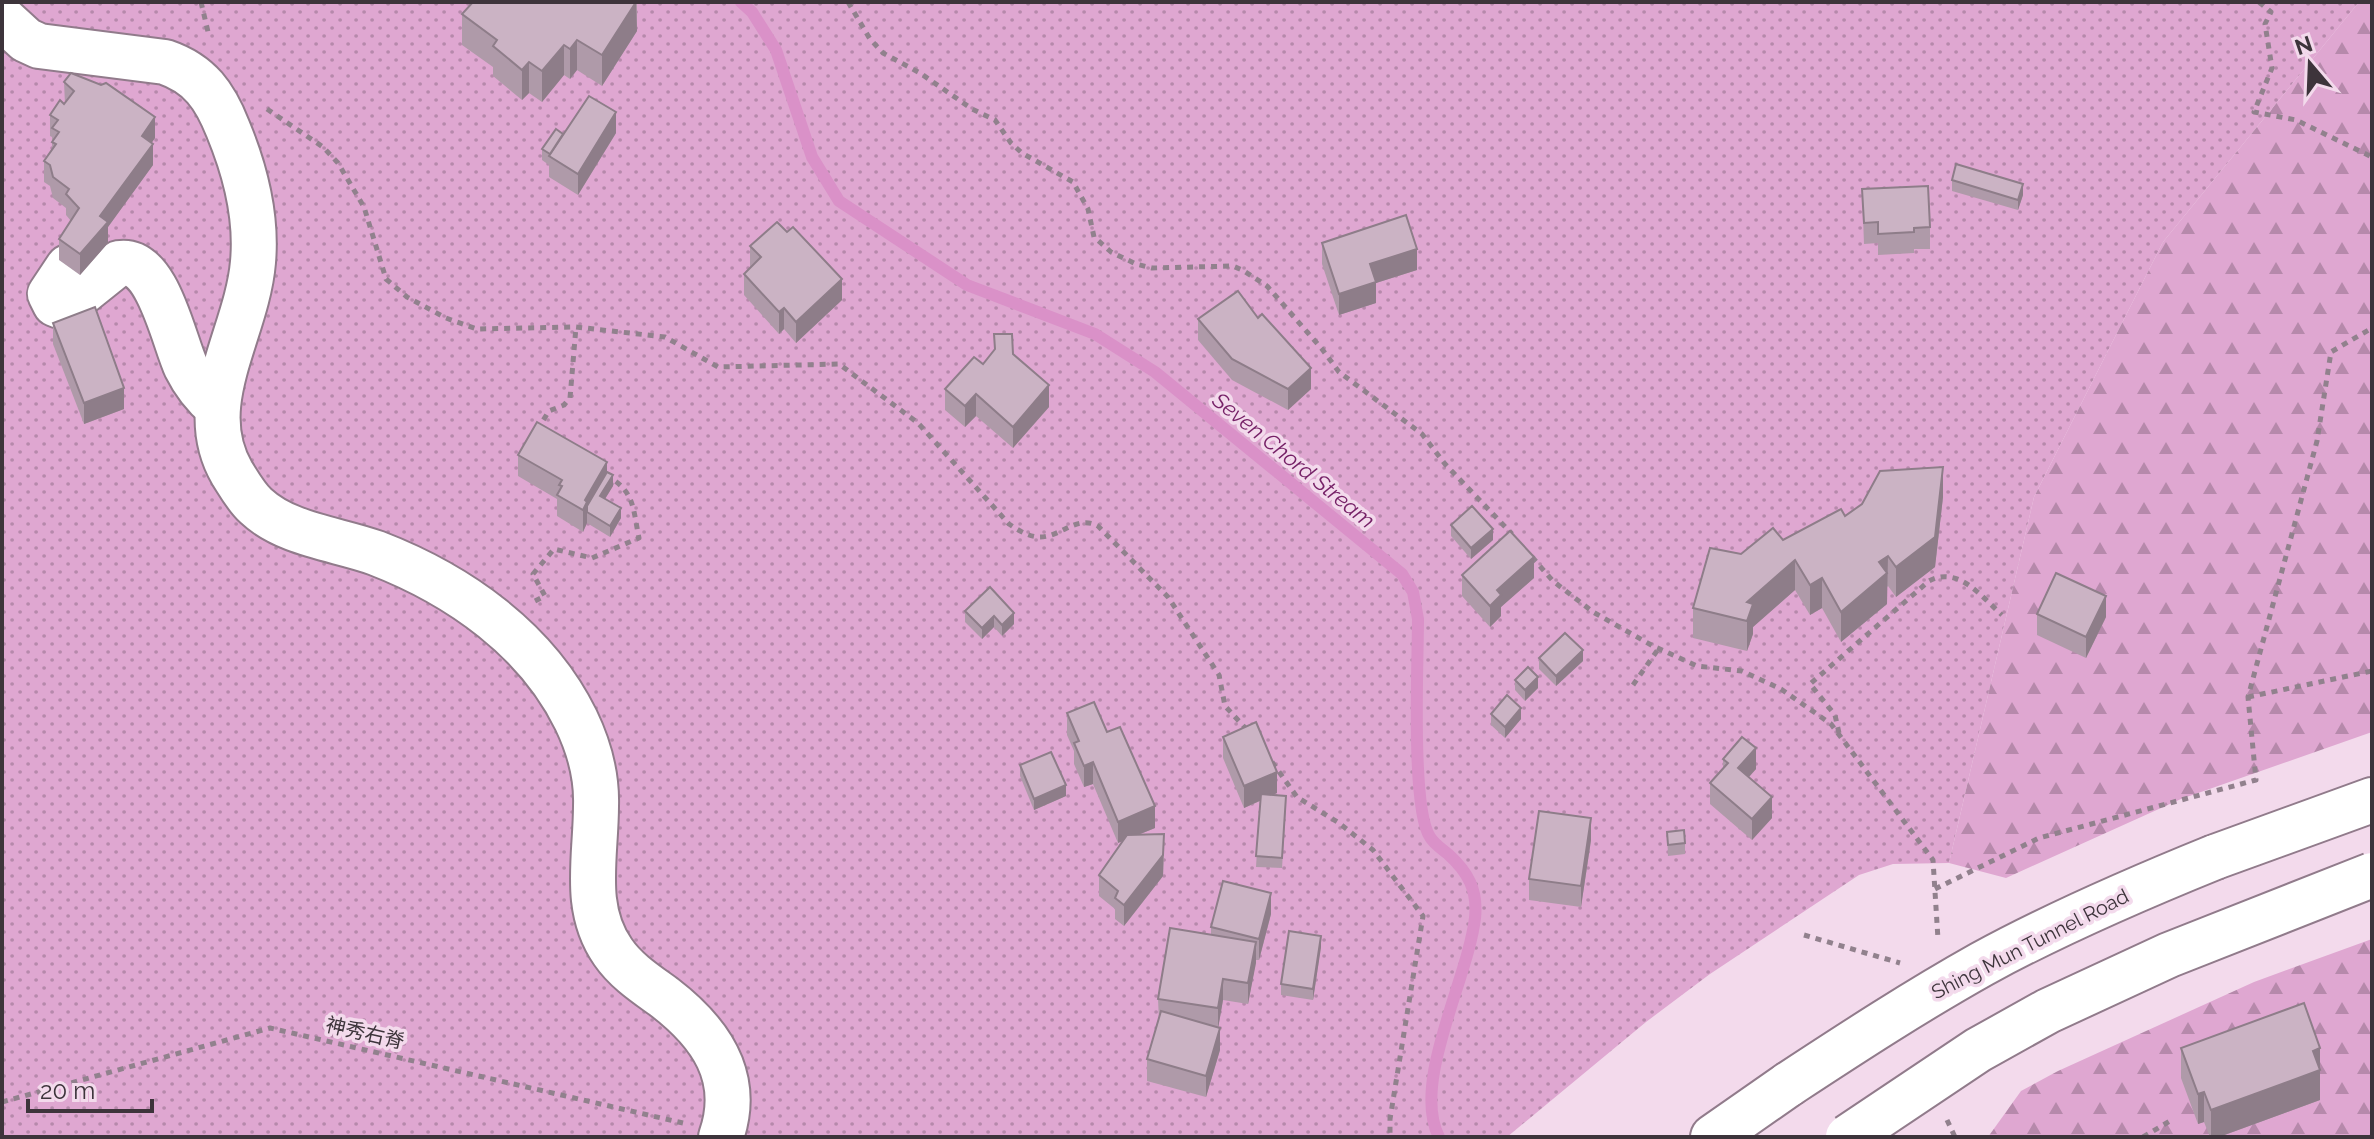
<svg xmlns="http://www.w3.org/2000/svg" width="2374" height="1139" viewBox="0 0 2374 1139" font-family="Raleway,'Noto Sans TC',sans-serif">
<defs>
<pattern id="grass-dots" width="8" height="8" patternUnits="userSpaceOnUse" patternTransform="scale(2)"><rect width="8" height="8" fill="#dfa7d1"/><path d="M2 2h.1M6 6h.1" fill="none" stroke="#b689ab" stroke-width="1.8" stroke-linecap="round"/></pattern>
<pattern id="forest-firs" width="22" height="20" patternUnits="userSpaceOnUse" patternTransform="scale(2)"><rect width="22" height="20" fill="#dfa7d1"/><path d="M5 1l3.5 6h-7zM16 11l3.5 6h-7z" fill="#b689ab"/></pattern>
</defs>
<rect width="100%" height="100%" fill="#f3daec"/>
<polygon fill="url(#grass-dots)" points="2,2 2359,2 2163,242 2034,497 1949,863 1893,864 1859,875 1710,974 1646,1022 1507,1137 2,1137"/>
<g fill="url(#forest-firs)">
<polygon points="2359,2 2372,2 2372,732 2181,799 2006,878 1949,863 2034,497 2163,242"/>
<polygon points="2372,939 2372,1137 1988,1137 2021,1091 2058,1071 2254,982"/>
</g>
<g fill="none" stroke-linecap="round" stroke-linejoin="round">
<path stroke="#da91c8" stroke-width="12" d="M741,2L752,12L776,50L812,157L839,201L967,285L1095,334L1155,372L1402,574L1413,592L1418,619C1418,660 1411,809 1430,837C1434,844 1442,849 1448,854C1468,872 1478,890 1475,918C1468,979 1411,1083 1439,1137"/>
<defs>
<g id="minor">
<path d="M2,18L26,40L39,46L165,62C200,74 215,96 228,129C245,170 257,217 253,262C247,334 192,404 232,473C239,484 246,497 256,506C287,535 338,539 376,553C459,585 537,640 576,720C589,747 597,777 596,806C596,857 582,908 613,952C626,971 646,984 664,997C711,1033 742,1077 721,1137"/>
<path d="M68,267L50,294L55,304L60,306L69,303L119,263C158,257 173,339 186,367C194,383 204,396 217,407"/>
</g>
<g id="highway">
<polyline points="2215,857 2372,800"/>
<polyline points="1713,1137 1789,1084"/>
</g>
</defs>
<use href="#minor" stroke="#917b8b" stroke-width="48"/>
<use href="#highway" stroke="#917b8b" stroke-width="48"/>
<g stroke="#91818d" stroke-width="5" stroke-dasharray="6 6" stroke-linecap="butt">
<polyline points="201,2 209,36"/>
<polyline points="848,2 870,39 883,53 920,73 972,109 995,120 1011,143 1022,153 1073,182 1088,209 1094,237 1111,252 1136,264 1152,268 1233,266 1244,271 1267,286 1322,349 1339,372 1422,434 1445,464 1512,534"/>
<polyline points="2259,2 2271,12 2265,24 2272,68 2254,112 2296,120 2372,157"/>
<path d="M267,109L323,147L338,163L364,207L386,279L407,297L446,318L477,329L576,327L665,337L718,367L839,364L918,423L1009,524C1018,530 1027,536 1038,537C1061,538 1076,514 1098,526L1168,597L1219,675L1225,706L1249,732"/>
<polyline points="537,430 549,411 564,405 570,398 576,327"/>
<polyline points="1532,557 1553,581 1593,612 1653,646 1697,666 1742,671 1781,689 1831,724 1933,860 1938,939"/>
<path d="M535,601L545,596L533,574L554,549L592,558L639,538C633,510 635,492 609,477"/>
<polyline points="1633,685 1659,648"/>
<polyline points="2248,697 2372,671"/>
<path d="M1839,733L1835,715L1810,684L1929,581C1958,565 1982,597 2002,615"/>
<polyline points="1272,762 1297,797 1339,823 1373,850 1423,916 1390,1119 1390,1137"/>
<polyline points="1935,889 2039,838 2256,780 2248,697 2317,441 2331,352 2372,328"/>
<polyline points="1804,935 1900,963"/>
<polyline points="2,1102 270,1028 683,1123"/>
<polyline points="1947,1120 1955,1137"/>
<polyline points="2143,1137 2170,1121"/>
<polyline points="2371,1137 2372,1136"/>
</g>
<use href="#minor" stroke="#fff" stroke-width="44"/>
<use href="#highway" stroke="#fff" stroke-width="44"/>
<defs>
<g id="highway-bridge">
<path d="M1789,1084C1853,1042 1916,1001 1982,964C2057,923 2136,889 2215,857"/>
<polyline points="1848,1137 1978,1050 2048,1011 2169,955 2372,875"/>
</g>
</defs>
<use href="#highway-bridge" stroke="#917b8b" stroke-width="48" stroke-linecap="butt"/>
<use href="#highway-bridge" stroke="#fff" stroke-width="44"/>
</g>
<g fill="#af9aa9">
<polygon points="637,2 637,31 602,86 577,70 570,79 564,75 542,102 529,93 522,100 493,76 493,67 462,45 462,14"/>
<polygon points="64,82 155,138 151,143 153,165 108,227 108,243 80,275 59,260 59,239 71,221 66,215 66,208 53,198 50,186 44,182 44,161 52,150 52,137 50,136 50,115 65,104"/>
<polygon points="616,133 578,195 549,177 549,165 542,160 542,149 563,134"/>
<polygon points="1952,180 2023,195 2018,210 1952,191"/>
<polygon points="1862,189 1930,227 1930,249 1914,249 1914,253 1878,255 1878,243 1864,244"/>
<polygon points="1322,243 1417,270 1376,283 1376,303 1339,315 1322,264"/>
<polygon points="750,246 842,300 796,343 784,329 779,334 744,295 744,274 750,268"/>
<polygon points="1198,319 1311,389 1288,410 1232,380 1198,340"/>
<polygon points="53,323 124,409 84,424 53,344"/>
<polygon points="994,334 1013,354 1049,407 1013,448 976,416 965,427 945,410 945,389 983,364 994,350"/>
<polygon points="518,455 607,472 613,486 605,499 621,518 610,537 587,523 583,532 557,516 557,499 518,476"/>
<polygon points="1943,497 1935,567 1896,597 1888,586 1887,587 1887,604 1841,642 1822,608 1810,615 1795,590 1753,627 1753,634 1747,651 1693,638 1693,608 1741,554 1783,540 1845,516"/>
<polygon points="1451,525 1493,540 1471,559 1451,536"/>
<polygon points="1462,575 1534,578 1501,607 1501,616 1490,627 1462,596"/>
<polygon points="990,587 1014,624 1002,636 994,627 982,639 965,622 965,611"/>
<polygon points="2037,614 2106,617 2086,658 2037,635"/>
<polygon points="1539,658 1583,661 1556,686 1539,669"/>
<polygon points="1515,680 1538,688 1525,701 1515,690"/>
<polygon points="1067,713 1107,732 1155,828 1138,835 1164,855 1163,876 1124,926 1115,919 1115,909 1099,896 1099,875 1122,841 1118,843 1093,784 1084,787 1074,764 1074,751 1067,735"/>
<polygon points="1491,714 1521,719 1505,738 1491,725"/>
<polygon points="1223,737 1277,793 1273,795 1286,807 1282,868 1256,867 1260,801 1244,808 1223,758"/>
<polygon points="1723,759 1756,769 1749,777 1772,818 1752,840 1710,804 1710,783 1723,768"/>
<polygon points="1020,765 1066,796 1034,810 1020,776"/>
<polygon points="1667,832 1685,843 1685,854 1668,856"/>
<polygon points="1591,840 1581,907 1529,900 1529,879"/>
<polygon points="1271,914 1259,960 1256,960 1248,1004 1223,1000 1218,1028 1220,1050 1206,1097 1147,1081 1147,1059 1159,1020 1158,999 1211,935 1211,927"/>
<polygon points="1321,947 1313,1000 1281,995 1281,984"/>
<polygon points="2181,1048 2320,1048 2320,1100 2219,1137 2210,1137 2204,1122 2198,1124 2181,1078"/>
</g>
<g fill="#8e7d89">
<polygon points="636,2 637,31 602,86 602,55"/>
<polygon points="577,40 577,70 570,79 570,49"/>
<polygon points="564,45 564,75 542,102 542,71"/>
<polygon points="529,62 529,93 522,100 522,70"/>
<polygon points="616,112 616,133 578,195 578,174"/>
<polygon points="155,117 155,138 142,157 142,136"/>
<polygon points="153,144 153,165 108,227 108,243 80,275 80,254 100,216"/>
<polygon points="2023,184 2023,195 2018,210 2018,200"/>
<polygon points="1417,249 1417,270 1376,283 1376,303 1339,315 1339,294 1370,264"/>
<polygon points="842,279 842,300 796,343 796,322"/>
<polygon points="784,308 784,329 779,334 779,312"/>
<polygon points="1311,368 1311,389 1288,410 1288,389"/>
<polygon points="1049,385 1049,407 1013,448 1013,427"/>
<polygon points="124,388 124,409 84,424 84,403"/>
<polygon points="976,394 976,416 965,427 965,406"/>
<polygon points="607,462 607,483 587,512 587,523 583,532 583,510 585,500"/>
<polygon points="1943,467 1943,497 1935,567 1896,597 1896,567"/>
<polygon points="613,475 613,486 600,507 600,496"/>
<polygon points="621,508 621,518 610,537 610,526"/>
<polygon points="1493,529 1493,540 1471,559 1471,548"/>
<polygon points="1888,556 1887,604 1841,642 1841,612 1879,562"/>
<polygon points="1534,557 1534,578 1501,607 1501,616 1490,627 1490,606 1497,590"/>
<polygon points="1795,560 1795,590 1753,627 1753,634 1747,651 1747,602"/>
<polygon points="1822,578 1822,608 1810,615 1810,585"/>
<polygon points="2106,596 2106,617 2086,658 2086,637"/>
<polygon points="1014,613 1014,624 1002,636 1002,625"/>
<polygon points="994,616 994,627 982,639 982,628"/>
<polygon points="1583,650 1583,661 1556,686 1556,676"/>
<polygon points="1538,677 1538,688 1525,701 1525,690"/>
<polygon points="1521,708 1521,719 1505,738 1505,727"/>
<polygon points="1756,748 1756,769 1738,789 1738,768"/>
<polygon points="1093,762 1093,784 1084,787 1084,766"/>
<polygon points="1277,772 1277,793 1244,808 1244,786"/>
<polygon points="1066,785 1066,796 1034,810 1034,799"/>
<polygon points="1772,797 1772,818 1752,840 1752,819"/>
<polygon points="1155,806 1155,828 1118,843 1118,822"/>
<polygon points="1591,818 1591,840 1581,907 1581,886"/>
<polygon points="1164,834 1163,876 1124,926 1124,905"/>
<polygon points="1271,893 1271,914 1259,960 1259,939"/>
<polygon points="1321,936 1321,947 1313,1000 1313,989"/>
<polygon points="1256,942 1256,963 1248,1004 1248,983"/>
<polygon points="1223,979 1223,1000 1218,1029 1218,1008"/>
<polygon points="1220,1028 1220,1050 1206,1097 1206,1076"/>
<polygon points="2320,1048 2320,1100 2219,1137 2211,1137 2211,1110 2313,1051"/>
<polygon points="2204,1092 2204,1122 2198,1124 2198,1094"/>
</g>
<g fill="#cbb3c4" stroke="#8e7d89" stroke-width="2">
<polygon points="473,2 636,2 602,55 577,40 570,49 564,45 542,71 529,62 522,70 493,46 497,40 462,14"/>
<polygon points="71,73 101,85 106,83 155,117 142,136 153,144 100,216 108,222 80,254 59,239 79,208 66,194 69,189 53,177 50,165 44,161 56,144 52,142 59,132 52,128 58,120 50,115 60,100 64,104 74,91 64,82"/>
<polygon points="589,96 616,112 578,174 549,156"/>
<polygon points="556,129 563,134 550,154 542,149"/>
<polygon points="1956,164 2023,184 2018,200 1952,180"/>
<polygon points="1928,186 1930,227 1914,228 1914,232 1878,234 1878,222 1864,223 1862,189"/>
<polygon points="1406,215 1417,249 1370,264 1376,282 1339,294 1322,243"/>
<polygon points="777,222 787,232 793,227 842,279 796,322 784,308 779,312 744,274 761,257 750,246"/>
<polygon points="1238,291 1258,318 1262,314 1311,368 1288,389 1232,359 1198,319"/>
<polygon points="95,307 124,388 84,403 53,323"/>
<polygon points="994,334 1012,334 1013,354 1049,385 1013,427 976,394 965,406 945,389 974,357 983,364 995,349"/>
<polygon points="537,422 607,462 585,500 587,502 583,510 557,495 562,486 559,485 562,480 518,455"/>
<polygon points="1943,467 1935,537 1896,567 1888,556 1879,562 1887,573 1841,612 1822,578 1810,585 1795,560 1747,602 1753,604 1747,621 1693,608 1710,548 1741,554 1773,528 1783,540 1841,509 1845,516 1862,504 1880,471"/>
<polygon points="607,472 613,475 600,496 621,508 610,526 587,512 587,506"/>
<polygon points="1472,506 1493,529 1471,548 1451,525"/>
<polygon points="1510,531 1534,557 1497,590 1501,595 1490,606 1462,575"/>
<polygon points="2056,573 2106,596 2086,637 2037,614"/>
<polygon points="990,587 1014,613 1002,625 994,616 982,628 965,611"/>
<polygon points="1565,633 1583,650 1556,676 1539,658"/>
<polygon points="1528,667 1538,677 1525,690 1515,680"/>
<polygon points="1507,695 1521,708 1505,727 1491,714"/>
<polygon points="1094,702 1107,732 1120,727 1155,806 1118,822 1093,762 1084,766 1074,743 1079,741 1067,713"/>
<polygon points="1256,722 1277,772 1244,786 1223,737"/>
<polygon points="1742,737 1756,748 1738,768 1772,797 1752,819 1710,783 1728,763 1723,759"/>
<polygon points="1051,752 1066,785 1034,799 1020,765"/>
<polygon points="1261,794 1286,796 1282,858 1256,856"/>
<polygon points="1539,811 1591,818 1581,886 1529,879"/>
<polygon points="1684,830 1685,843 1668,845 1667,832"/>
<polygon points="1164,834 1163,855 1124,905 1115,898 1118,891 1099,875 1127,835"/>
<polygon points="1223,881 1271,893 1259,939 1211,927"/>
<polygon points="1170,928 1256,942 1248,983 1223,979 1218,1008 1158,999"/>
<polygon points="1289,931 1321,936 1313,989 1281,984"/>
<polygon points="2304,1003 2320,1048 2313,1051 2320,1070 2211,1110 2204,1092 2198,1094 2181,1048"/>
<polygon points="1161,1011 1220,1028 1206,1076 1147,1059"/>
</g>
<g text-anchor="middle" stroke-width="7" stroke-linejoin="round" paint-order="stroke">
<g font-size="20" fill="#3d343b" stroke="#f3daec">
<text transform="translate(2030 944) rotate(-27)" y="7">Shing Mun Tunnel Road</text>
<text transform="translate(365 1033) rotate(13)" y="7">神秀右脊</text>
</g>
<g font-size="22" font-style="italic" fill="#762167" stroke="#f3daec">
<text transform="translate(1294 460) rotate(39)" y="8">Seven Chord Stream</text>
</g>
</g>
<rect width="2374" height="1139" fill="none" stroke="#3d343b" stroke-width="8"/>
<g transform="translate(2310 64) rotate(341)" stroke="#f3daec" stroke-width="6" paint-order="stroke">
<path d="M0-6L14 30L0 20L-14 30Z" fill="#3d343b"/>
<text y="-12" font-size="22" font-weight="bold" text-anchor="middle" fill="#3d343b">N</text>
</g>
<path d="M28 1099v12h124v-12" fill="none" stroke="#3d343b" stroke-width="4"/>
<text x="40" y="1099" font-size="24" fill="#3d343b" stroke="#f3daec" stroke-width="6" paint-order="stroke">20 m</text>
</svg>
